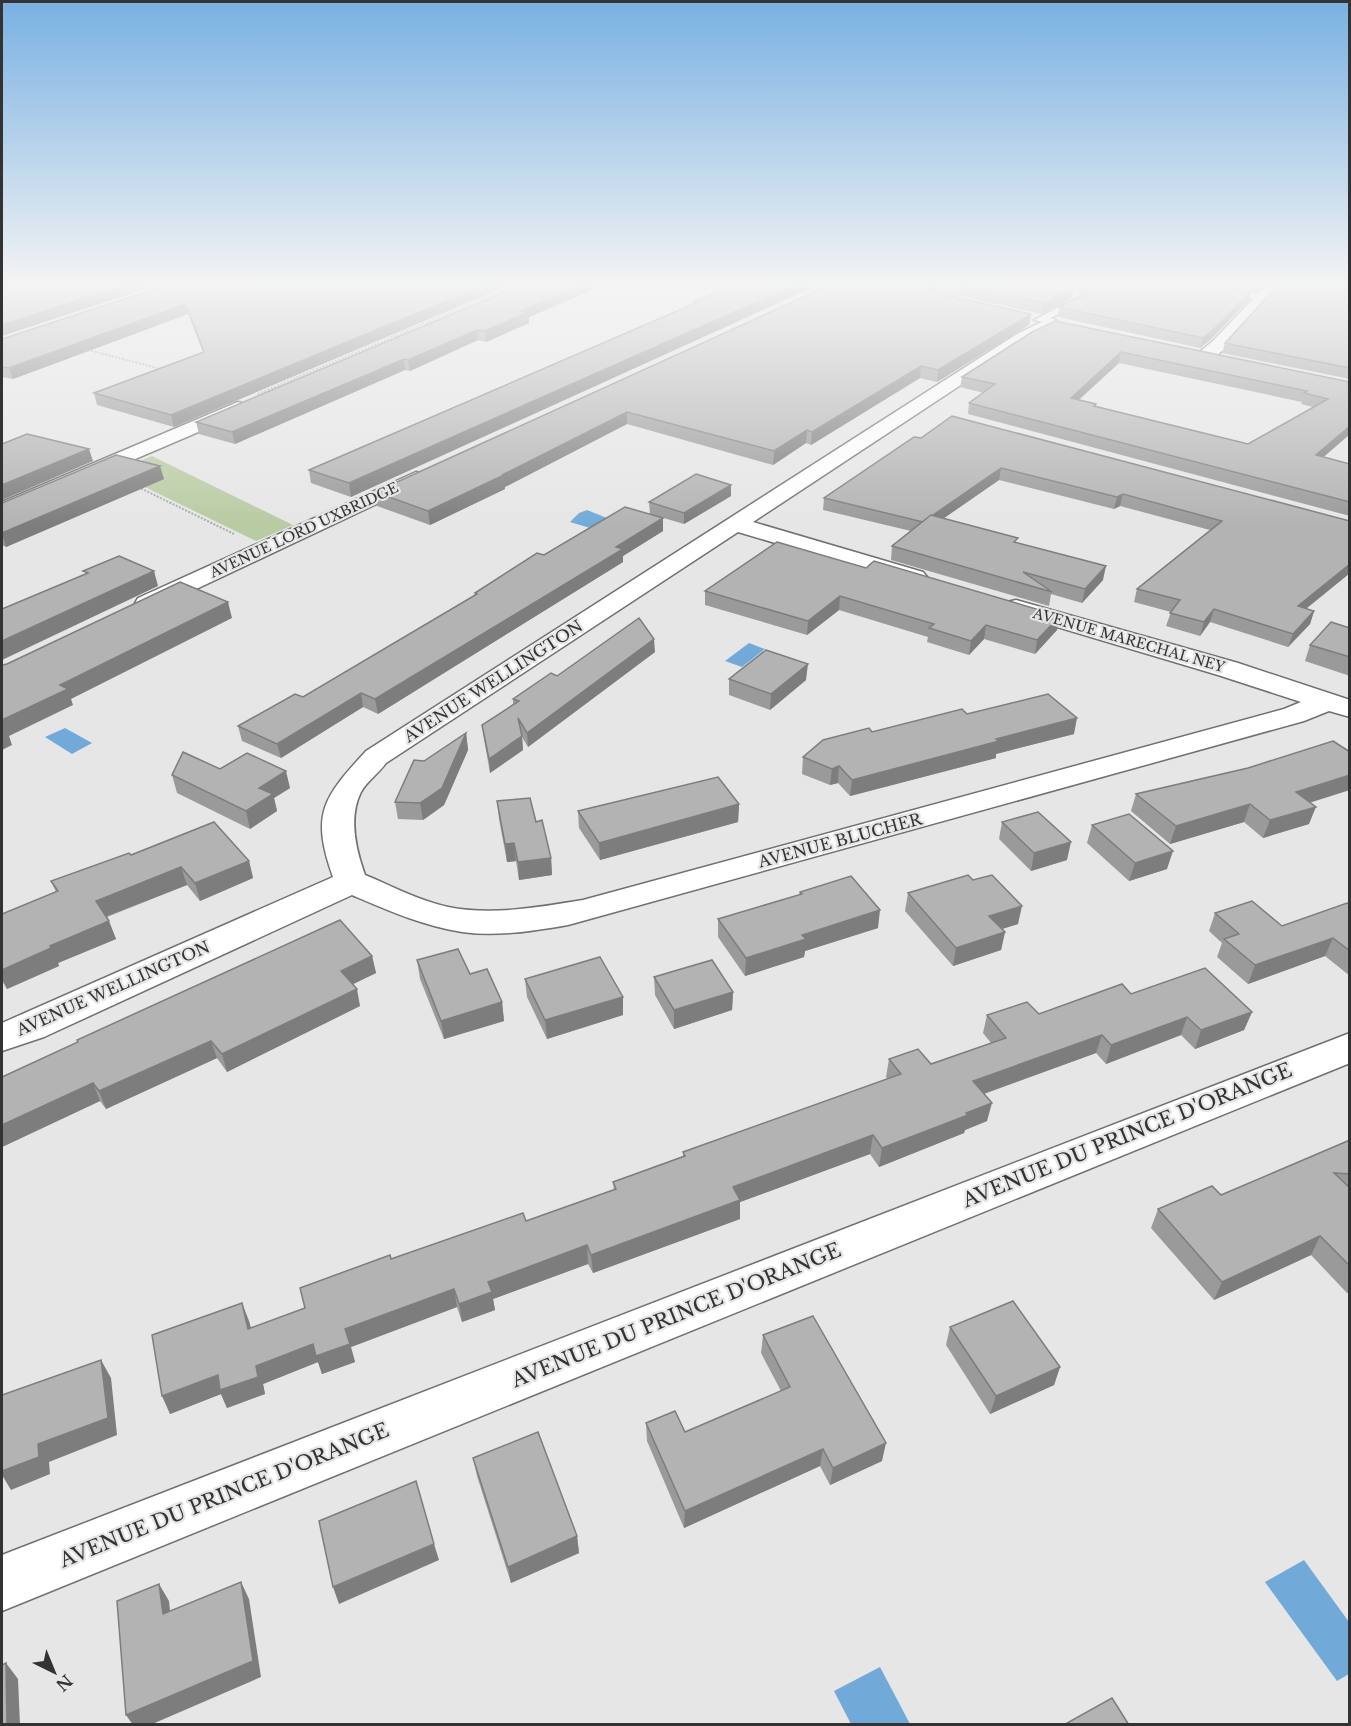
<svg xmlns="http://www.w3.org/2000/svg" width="1351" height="1726" viewBox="0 0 1351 1726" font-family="'Libre Baskerville',serif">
<rect width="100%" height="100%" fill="#e6e6e7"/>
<polygon fill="#b9cba2" points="152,456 293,525 256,541 114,472"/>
<g fill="#71aad9">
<polygon points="587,510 607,518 590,528 570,522 579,513"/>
<polygon points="749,643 765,649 742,667 725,661"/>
<polygon points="65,728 92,743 72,754 45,737"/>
<polygon points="1304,1560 1349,1622 1349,1674 1337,1681 1265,1582"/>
<polygon points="880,1667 910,1724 851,1724 834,1691"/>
</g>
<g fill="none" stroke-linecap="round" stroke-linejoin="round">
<defs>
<g id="service">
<polygon points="1181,285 1203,285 1264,294 1269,297 1264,300 1186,288"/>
<polygon points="1077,298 1085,300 1043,322 1034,320"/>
</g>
<g id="minor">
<polygon points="1266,285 1281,285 1226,348 1210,360 1198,360 1195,356 1214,340"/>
<path d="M1050,318L1056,320L1058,323L1056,326L1029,340L753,522L923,572L927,577L923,582L915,584L907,582L738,532L386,763C379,773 367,781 361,792C348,818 356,850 365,875C392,886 420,901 448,907C493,916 539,907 583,900L1284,709L1301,702L1218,675L1007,612L1004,607L1007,602L1016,600L1238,663L1350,700V717L1329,711L1304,721L568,925C534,931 497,937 462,932C423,926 387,910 352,895L44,1037L2,1051V1023L333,877C310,813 324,797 366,751L1017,334Z"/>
<polygon points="238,402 245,404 247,408 245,412 2,516 2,502"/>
<polygon points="416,472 423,474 426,478 423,482 156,608 147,610 138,608 135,603 138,598"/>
<polygon points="1350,1033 1350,1063 2,1611 2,1555"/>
</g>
</defs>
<use href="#service" stroke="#707071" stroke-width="3"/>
<use href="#minor" stroke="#707071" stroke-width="3"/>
<g stroke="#aaa" stroke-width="2" stroke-dasharray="2 1.5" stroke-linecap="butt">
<polyline points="88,350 165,370"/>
<polyline points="258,394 514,285"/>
<polyline points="138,487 234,534"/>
</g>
<use href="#service" fill="#fff" fill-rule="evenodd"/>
<use href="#minor" fill="#fff" fill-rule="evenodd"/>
</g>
<g fill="#9b9a9a" fill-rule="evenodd">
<polygon points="167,285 509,285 174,427 97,405 94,393 203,352 188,314 13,379 2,377 2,339"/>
<polygon points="521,285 599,285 599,287 529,317 529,323 486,342 478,340 410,371 405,370 235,444 199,434 196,422"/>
<polygon points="734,285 351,497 311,483 309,470 693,304 694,301"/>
<polygon points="830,285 1061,285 1074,287 1072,298 1042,314 935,291 931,292 1029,325 937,382 920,378 811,445 806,443 773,465 627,424 505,487 505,489 430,525 377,506 375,492"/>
<polygon points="1217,285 1264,285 1257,291"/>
<polygon points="1350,285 1350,379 1222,353 1225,343"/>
<polygon points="1080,287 1249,300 1212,338 1200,348 1058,317 1059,307 1080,297 1078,296"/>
<path d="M1032,332L1350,382V434L1323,457L1350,464V516L968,414L969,403L984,393L960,387L962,377ZM1119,363L1302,402L1301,404L1313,407L1248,444L1095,406L1096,404L1079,400Z"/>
<polygon points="914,437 1350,521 1350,573 1306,609 1314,611 1310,624 1288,647 1210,622 1200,636 1166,626 1171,612 1134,602 1137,589 1210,530 1120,506 1114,509 999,480 944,518 1017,543 1103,580 1082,603 1051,594 1049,606 891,560 892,546 911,531 823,510 824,498"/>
<polygon points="164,479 6,547 2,545 2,503"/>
<polygon points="731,496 684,524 650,514 649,502"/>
<polygon points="663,518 663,531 623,556 623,562 378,714 363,707 281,758 242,741 238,726 303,697 475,595 475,593 544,555"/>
<polygon points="866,568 1060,616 1057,630 1035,654 984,639 969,655 927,642 928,637 839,610 807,635 705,605 705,591"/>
<polygon points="1350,628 1350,676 1305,661 1310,645"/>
<polygon points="655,652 528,747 522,737 523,750 490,773 484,739 482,725 513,705 513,699 557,676"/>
<polygon points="729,679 806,680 770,710 729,695"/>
<polygon points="967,714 1074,734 996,754 996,758 850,796 838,783 830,785 802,774 803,757 872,732"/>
<polygon points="466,733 468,750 444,805 423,820 398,819 395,802 424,761"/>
<polygon points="220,769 290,788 274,798 277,811 250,829 177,793 172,775"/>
<polygon points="1136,794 1310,803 1309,824 1263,838 1244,822 1170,844 1131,811"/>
<polygon points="497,801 536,822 551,858 552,875 519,880 516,861 507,862 499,819"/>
<polygon points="739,804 738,822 600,860 579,828 578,811"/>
<polygon points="1002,822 1067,860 1031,871 999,839"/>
<polygon points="1092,825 1167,869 1129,881 1087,843"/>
<polygon points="131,855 249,861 253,878 200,901 187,885 107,917 116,939 58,963 59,966 7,989 2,981 2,914 56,892 51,881"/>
<polygon points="800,892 878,928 805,951 804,957 745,976 718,937 718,919 799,895"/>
<polygon points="908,893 1018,924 1002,929 1005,932 1001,950 953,966 905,911"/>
<polygon points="1350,905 1350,976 1325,956 1248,984 1217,957 1222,943 1209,931 1215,913 1282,926"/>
<polygon points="372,956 376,973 353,984 360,1006 227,1072 217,1058 106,1109 100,1101 2,1147 2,1077"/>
<polygon points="417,960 470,974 502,1002 504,1021 444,1039 420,979"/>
<polygon points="654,977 733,992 732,1010 674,1029 655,995"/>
<polygon points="525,979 623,997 623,1015 547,1039 527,997"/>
<polygon points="1131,994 1252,1012 1244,1030 1195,1049 1181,1035 1106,1064 1096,1053 984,1094 987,1121 965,1130 964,1133 879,1167 870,1154 740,1202 740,1219 593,1273 588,1264 493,1299 495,1310 462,1322 457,1307 351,1347 355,1362 322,1374 318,1362 263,1384 265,1394 227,1408 221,1394 170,1414 249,1321 251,1328 305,1308 391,1259 526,1221 614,1190 613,1182 683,1156 683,1152 888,1079 886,1077 889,1059 931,1064 991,1043 983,1033 987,1015 1039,1014"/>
<polygon points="1350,1140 1350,1292 1347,1293 1311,1255 1214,1300 1151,1228 1158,1209 1221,1195"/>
<polygon points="950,1327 1060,1367 1054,1385 990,1414 946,1345"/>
<polygon points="763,1335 882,1461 830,1485 820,1466 684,1528 647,1441 646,1423 685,1432 781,1391 761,1353"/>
<polygon points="473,1458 577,1536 579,1553 511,1583 477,1476"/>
</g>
<g fill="#7e7d7d">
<polygon points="124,285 157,285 2,336 2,325"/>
<polygon points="485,285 509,285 174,427 171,415"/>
<polygon points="580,285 599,285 599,287 529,317 529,323 486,342 485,331 520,311"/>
<polygon points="795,285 818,285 351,497 349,483"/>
<polygon points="928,285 936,285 935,291 929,293 926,287"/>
<polygon points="1259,285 1264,285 1257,291"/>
<polygon points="1074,287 1072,298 1042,314 1044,303"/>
<polygon points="1251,291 1249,300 1212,338 1200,348 1203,338"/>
<polygon points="186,304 188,314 13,379 9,368"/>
<polygon points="1031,314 1029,325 937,382 938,370"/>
<polygon points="477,330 478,340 410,371 408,360"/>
<polygon points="1121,352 1119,363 1069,408 1071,398"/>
<polygon points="404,359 405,370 235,444 232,432"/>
<polygon points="921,366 920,378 811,445 812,432"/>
<polygon points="627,412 627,424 505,487 505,489 430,525 428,511"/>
<polygon points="1350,426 1350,434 1312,467 1316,455"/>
<polygon points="807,430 806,443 773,465 774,451"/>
<polygon points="89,449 93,461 2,500 2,485"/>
<polygon points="160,466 164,479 6,547 2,533"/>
<polygon points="1001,468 999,480 921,534 923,522"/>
<polygon points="731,485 731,496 684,524 684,513"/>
<polygon points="1123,494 1120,506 1114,509 1117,497"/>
<polygon points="663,518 663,531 623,556 623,562 378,714 375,699"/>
<polygon points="1350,564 1350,573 1293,619 1298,606"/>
<polygon points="1106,566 1103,580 1082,603 1085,589"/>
<polygon points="154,571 158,586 2,660 2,641"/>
<polygon points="840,596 839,610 807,635 808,621"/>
<polygon points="228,602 232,618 71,699 73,705 9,736 12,745 2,750 2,720 60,685"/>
<polygon points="1214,609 1210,622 1200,636 1204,622"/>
<polygon points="1314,611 1310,624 1288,647 1293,634"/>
<polygon points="1060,616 1057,630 1035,654 1037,640"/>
<polygon points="986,625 984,639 969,655 971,641"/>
<polygon points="654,639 655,652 528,747 527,733"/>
<polygon points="808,664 806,680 770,710 771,694"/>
<polygon points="361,693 363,707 281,758 277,744"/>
<polygon points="1077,718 1074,734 996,754 996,758 850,796 852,780 996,739"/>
<polygon points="466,733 468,750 444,805 423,820 420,803"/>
<polygon points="522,736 523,750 490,773 489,759"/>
<polygon points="839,766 838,783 830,785 832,769"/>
<polygon points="286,771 290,788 274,798 277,811 250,829 246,811 259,788"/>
<polygon points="1350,775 1350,790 1290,809 1296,792"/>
<polygon points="739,804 738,822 600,860 599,843"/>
<polygon points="1250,804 1244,822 1170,844 1176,826"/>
<polygon points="1316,807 1309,824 1263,838 1270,820"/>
<polygon points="1071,842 1067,860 1031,871 1034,853"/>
<polygon points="514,843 516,861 507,862 505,844"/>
<polygon points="1173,851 1167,869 1129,881 1135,863"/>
<polygon points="551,858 552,875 519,880 518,862"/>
<polygon points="249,861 253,878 200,901 195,883"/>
<polygon points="181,867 187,885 102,918 96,901"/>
<polygon points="1022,906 1018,924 986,934 989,916"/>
<polygon points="880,910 878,928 805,951 804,957 745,976 746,958 802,935"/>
<polygon points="109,921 116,939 58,963 59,966 7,989 2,978 2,970 50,946"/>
<polygon points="1005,932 1001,950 953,966 956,948"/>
<polygon points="1333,938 1325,956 1248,984 1255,965"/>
<polygon points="372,956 376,973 345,988 341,971"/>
<polygon points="357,989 360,1006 227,1072 222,1054"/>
<polygon points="733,992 732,1010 674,1029 674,1010"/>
<polygon points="623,997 623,1015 547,1039 545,1020"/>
<polygon points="502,1002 504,1021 444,1039 441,1021"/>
<polygon points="1252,1012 1244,1030 1195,1049 1201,1030"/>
<polygon points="1187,1017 1181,1035 1106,1064 1111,1045"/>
<polygon points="1102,1035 1096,1053 969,1099 973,1081"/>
<polygon points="211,1041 217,1058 106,1109 99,1091"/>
<polygon points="93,1083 100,1101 2,1147 2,1125"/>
<polygon points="992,1103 987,1121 965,1130 964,1133 879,1167 882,1148 966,1113"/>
<polygon points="873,1135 870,1154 740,1202 740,1219 593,1273 591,1255 733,1187"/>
<polygon points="1320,1236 1311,1255 1214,1300 1222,1282"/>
<polygon points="587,1245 588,1264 493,1299 495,1310 462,1322 459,1304 488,1282"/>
<polygon points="454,1289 457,1307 351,1347 345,1329"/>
<polygon points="242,1303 249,1321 255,1347 248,1329"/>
<polygon points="313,1344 350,1344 355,1362 322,1374 318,1362 263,1384 265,1394 227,1408 221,1394 170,1414 162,1396 218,1375 256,1366"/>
<polygon points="101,1360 111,1378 117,1435 49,1462 50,1474 11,1490 2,1475 2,1471"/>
<polygon points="1060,1367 1054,1385 990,1414 996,1396"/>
<polygon points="886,1443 882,1461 830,1485 833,1468"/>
<polygon points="823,1449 820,1466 684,1528 685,1511"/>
<polygon points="577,1536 579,1553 511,1583 508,1567"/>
<polygon points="434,1544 439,1560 339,1604 333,1587"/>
<polygon points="241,1582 249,1599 261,1677 150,1725 133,1725 126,1715"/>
<polygon points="159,1584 169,1601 172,1630 163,1614"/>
<polygon points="6,1663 18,1679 20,1725 7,1725"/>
</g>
<g fill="#b4b3b3" stroke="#7e7d7d" stroke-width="1.5" fill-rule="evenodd">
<polygon points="2,285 124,285 2,325"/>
<polygon points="167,285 485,285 171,415 94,393 204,352 186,304 9,368 2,367 2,339"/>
<polygon points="521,285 580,285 520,311 528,312 485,331 477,330 408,360 404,359 232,432 196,422"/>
<polygon points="734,285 795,285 349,483 309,470 698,302 694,301"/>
<polygon points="830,285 928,285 926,287 931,292 1031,314 938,370 921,366 812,432 807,430 774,451 627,412 502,475 504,475 428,511 375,492"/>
<polygon points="958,285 1061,285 1074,287 1044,303"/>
<polygon points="1083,285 1213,285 1251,291 1215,328 1203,338 1059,307 1088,293 1089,290 1080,287"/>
<polygon points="1278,285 1350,285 1350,368 1225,343"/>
<path d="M1055,321L1350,382V426L1316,455L1350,464V502L969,403L995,384L962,377L1032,332ZM1121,352L1307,391L1304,393L1328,399L1248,444L1094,406L1096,404L1071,398Z"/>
<polygon points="952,416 1350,521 1350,564 1298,606 1314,611 1293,634 1214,609 1204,622 1170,613 1180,600 1137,589 1222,521 1123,494 1117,497 1001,468 923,522 824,498 914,437 921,438"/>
<polygon points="27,434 89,449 2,485 2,444"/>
<polygon points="116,455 160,466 2,533 2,503"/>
<polygon points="696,474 731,485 684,513 649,502"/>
<polygon points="625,507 663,518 616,547 623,549 375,699 361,693 277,744 238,726 295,694 303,697 477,594 475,593 537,553 544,555"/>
<polygon points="931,515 1018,538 1014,542 1106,566 1085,589 1023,572 1052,592 892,546"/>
<polygon points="777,542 866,568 874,561 1060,616 1037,640 986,625 971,641 929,628 934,624 840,596 808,621 705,591"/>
<polygon points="119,556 154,571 2,641 2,609 88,573 83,571"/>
<polygon points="180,582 228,602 60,685 68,689 2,720 2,665 7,664"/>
<polygon points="639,618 654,639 527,733 518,718 522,736 489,759 482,725 519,701 513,699 551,673 557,676"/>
<polygon points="1331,622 1350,628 1350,657 1310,645"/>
<polygon points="766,650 808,664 771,694 729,679"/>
<polygon points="1048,694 1077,718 996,739 999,741 852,780 839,766 832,769 803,757 823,740 869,728 872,732 962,709 967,714"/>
<polygon points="466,733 442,788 420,803 395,802 414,760 424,761"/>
<polygon points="1333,741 1350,752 1350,775 1296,792 1316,807 1270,820 1250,804 1176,826 1136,794 1248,768"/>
<polygon points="183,752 220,769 247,753 286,771 259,788 273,794 246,811 172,775"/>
<polygon points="718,777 739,804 599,843 578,811"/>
<polygon points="530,798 536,822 542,820 551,858 518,862 514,843 505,844 497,801"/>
<polygon points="1038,812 1071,842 1034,853 1002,822"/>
<polygon points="1129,814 1173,851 1135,863 1092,825"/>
<polygon points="214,822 249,861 195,883 181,867 96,901 109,921 50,946 51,948 2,970 2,914 58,891 51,881 129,853 131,855"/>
<polygon points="968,875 973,880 992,875 1022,906 989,916 1005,932 956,948 908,893"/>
<polygon points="851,876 880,910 802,935 806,939 746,958 718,919 802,894 800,892"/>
<polygon points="1252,901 1282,926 1347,903 1350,905 1350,951 1333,938 1255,965 1224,939 1239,934 1215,913"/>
<polygon points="340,920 372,956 341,971 357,989 222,1054 211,1041 99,1091 93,1083 2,1125 2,1077 78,1042 77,1040"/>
<polygon points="458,949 470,974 487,969 502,1002 441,1021 417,960"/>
<polygon points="600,957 623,997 545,1020 525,979"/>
<polygon points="712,960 733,992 674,1010 654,977"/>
<polygon points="1205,968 1252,1012 1201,1030 1187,1017 1111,1045 1102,1035 973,1081 992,1103 966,1113 968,1115 882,1148 873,1135 733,1187 740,1200 591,1255 587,1245 488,1282 492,1292 459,1304 454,1289 345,1329 350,1344 316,1356 313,1344 256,1366 258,1377 220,1390 218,1375 162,1396 152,1335 242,1303 248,1329 305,1308 300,1288 390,1255 391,1259 523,1213 526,1221 616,1189 613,1182 685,1156 683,1152 901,1074 889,1059 918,1049 931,1064 1006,1038 987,1015 1027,1002 1039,1014 1122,984 1131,994"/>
<polygon points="1350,1140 1350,1174 1334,1173 1350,1188 1350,1266 1320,1236 1222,1282 1158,1209 1212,1186 1221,1195"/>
<polygon points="1013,1301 1060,1367 996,1396 950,1327"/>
<polygon points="813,1316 886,1443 833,1468 823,1449 685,1511 646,1423 675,1411 685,1432 790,1387 763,1335"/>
<polygon points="101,1360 108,1418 38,1444 39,1457 2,1471 2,1395"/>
<polygon points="538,1432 577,1536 508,1567 473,1458"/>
<polygon points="416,1481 434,1544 333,1587 319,1521"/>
<polygon points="241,1582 253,1661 126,1715 117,1601 159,1584 163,1614"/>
<polygon points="6,1663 7,1725 2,1725 2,1665"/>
<polygon points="1112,1698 1129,1725 1068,1725 1067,1723"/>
</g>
<linearGradient id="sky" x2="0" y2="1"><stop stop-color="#78b0e2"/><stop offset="0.54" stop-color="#f4f4f4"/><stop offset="1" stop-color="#f4f4f4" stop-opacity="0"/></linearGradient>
<rect width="1351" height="526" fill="url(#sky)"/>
<g text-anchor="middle" stroke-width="4.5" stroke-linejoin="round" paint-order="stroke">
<g font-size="14" fill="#333" stroke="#e6e6e7">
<text transform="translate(304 530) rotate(-25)" y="5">AVENUE LORD UXBRIDGE</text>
<text transform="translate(1129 640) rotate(16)" y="5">AVENUE MARECHAL NEY</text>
</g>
<g font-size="16" fill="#333" stroke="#e6e6e7">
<text transform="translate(493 681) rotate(-33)" y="6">AVENUE WELLINGTON</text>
<text transform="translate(840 840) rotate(-15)" y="6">AVENUE BLUCHER</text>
<text transform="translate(113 988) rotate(-24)" y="6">AVENUE WELLINGTON</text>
</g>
<g font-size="20" fill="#333" stroke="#e6e6e7">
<text transform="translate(1127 1135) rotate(-22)" y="7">AVENUE DU PRINCE D'ORANGE</text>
<text transform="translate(676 1315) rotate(-22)" y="7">AVENUE DU PRINCE D'ORANGE</text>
<text transform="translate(224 1495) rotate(-22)" y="7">AVENUE DU PRINCE D'ORANGE</text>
</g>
</g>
<rect width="1351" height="1726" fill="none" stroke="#333333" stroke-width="6"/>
<g transform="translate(54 1672) rotate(137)" stroke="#e6e6e7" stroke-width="4.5" paint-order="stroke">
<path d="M0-4.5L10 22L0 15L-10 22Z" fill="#333333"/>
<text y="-9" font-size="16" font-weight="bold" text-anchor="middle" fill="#333333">N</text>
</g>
</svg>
